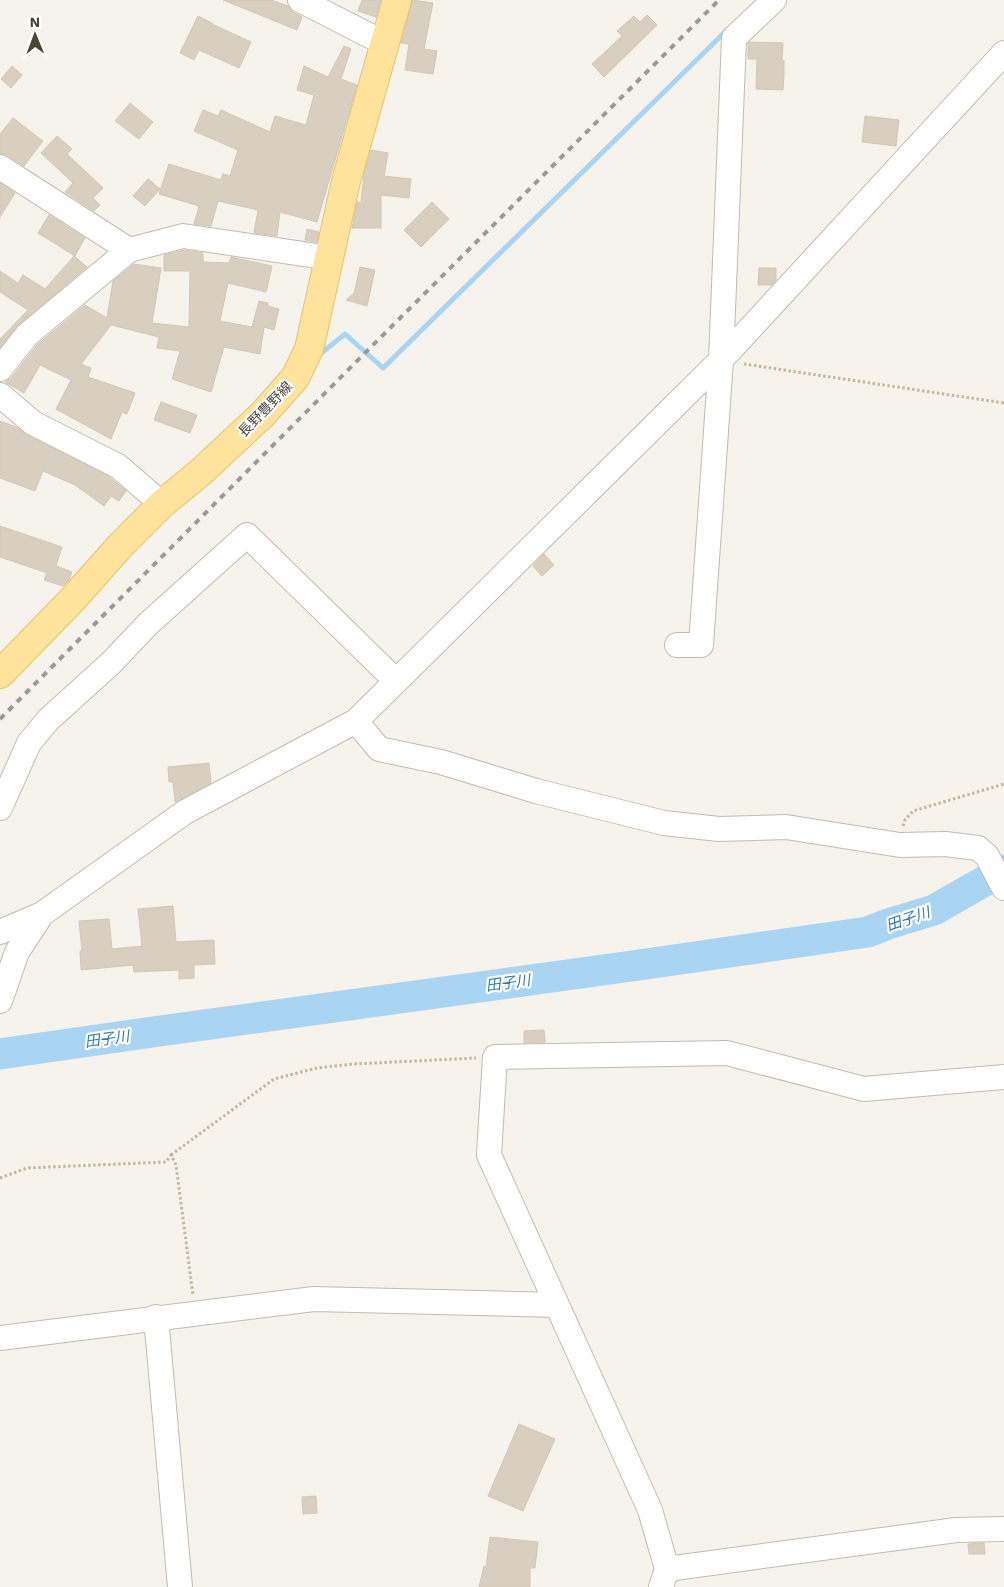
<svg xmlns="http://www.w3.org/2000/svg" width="1004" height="1587" viewBox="0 0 1004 1587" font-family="'Work Sans','Noto Sans JP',sans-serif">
<rect width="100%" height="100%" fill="#f6f3ec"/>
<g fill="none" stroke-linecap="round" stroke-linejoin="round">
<polyline stroke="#a9d4f2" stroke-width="5" points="319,355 345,334 383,368 727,30"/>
<polyline stroke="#a9d4f2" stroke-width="31" points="0,1054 160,1031 632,966 868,932 888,924 934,910 1004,870"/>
</g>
<g fill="#d8cfc1" stroke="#d3c7b4">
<polygon points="223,0 271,0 288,6 293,12 302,17 297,30"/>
<polygon points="362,0 381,0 376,17 358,11"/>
<polygon points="412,0 433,3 424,49 437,51 433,74 405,70 409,44 401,43"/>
<polygon points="647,15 657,25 604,77 592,64 622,36 617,31 634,16 640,22"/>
<polygon points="198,16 212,23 212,24 251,42 239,68 199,50 194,60 180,53"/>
<polygon points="750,42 783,43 782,60 784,60 784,75 783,90 756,89 757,59 748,59 748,43"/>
<polygon points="344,46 351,49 341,79 357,85 317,222 280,212 277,236 254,233 258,210 218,201 211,226 194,224 199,206 159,194 169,164 221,180 223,174 230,176 238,150 194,131 203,110 218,116 221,110 270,132 275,116 306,125 314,95 297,90 304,66 328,77"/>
<polygon points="12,66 22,75 11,88 1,79"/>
<polygon points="130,103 153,122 139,139 115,121"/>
<polygon points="865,116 899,120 896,146 862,142"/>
<polygon points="13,118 43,141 24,166 7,155 0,153 0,134"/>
<polygon points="57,136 72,149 67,154 103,188 93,198 100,205 94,211 65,192 73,183 41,153"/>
<polygon points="371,150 388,153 384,176 411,179 409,198 381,195 381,228 352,228 357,202 361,202 364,174"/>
<polygon points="148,179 160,189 145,206 133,196"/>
<polygon points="0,183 15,193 0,217"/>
<polygon points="432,202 449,219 421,247 404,230"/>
<polygon points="49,215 85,238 75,256 38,233"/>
<polygon points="307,229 319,232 317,242 305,240"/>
<polygon points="184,250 203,253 203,262 229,263 231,257 272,266 266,292 228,283 220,321 252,327 259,301 268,303 268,306 279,309 274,330 264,327 260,354 224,347 211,392 172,379 180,351 157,348 159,337 111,325 81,364 91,368 88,377 135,393 127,414 122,412 111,439 56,409 71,380 40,365 24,393 5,382 11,378 37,345 85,305 107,318 113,281 134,264 161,268 152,323 189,327 190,271 164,271 164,255"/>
<polygon points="74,256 87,267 18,325 0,347 0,339 28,310 0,292 0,271 18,283 23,275 45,289"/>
<polygon points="360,267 375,270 367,306 346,300 354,293"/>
<polygon points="759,268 776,268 776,280 772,285 758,285"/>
<polygon points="161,402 197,415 190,433 154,420"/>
<polygon points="0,421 16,427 27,435 108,476 126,491 119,501 111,496 104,506 75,485 43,471 35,491 0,478"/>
<polygon points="0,526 62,547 56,566 72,572 69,580 63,586 44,580 47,573 0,557"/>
<polygon points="544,554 554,565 542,576 533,566"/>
<polygon points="209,763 211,783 175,802 173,782 169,782 168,767"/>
<polygon points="173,906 176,942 214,940 215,964 194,965 194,978 179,979 179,970 134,972 133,965 81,970 80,951 82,951 79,921 109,919 112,949 142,946 138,909"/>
<polygon points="544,1030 545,1042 524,1043 524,1031"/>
<polygon points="519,1424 555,1439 523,1511 488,1496"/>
<polygon points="316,1496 317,1513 303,1514 302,1497"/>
<polygon points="490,1537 538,1542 535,1568 530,1568 530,1587 479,1587 484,1566 486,1567"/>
<polygon points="984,1543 985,1554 969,1554 968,1544"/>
</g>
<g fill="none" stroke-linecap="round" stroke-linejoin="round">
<defs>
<g id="minor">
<polyline points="300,0 384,43"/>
<polyline points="0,167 129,250 183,236 330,258"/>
<polyline points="0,369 27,335 129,250"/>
<polyline points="0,395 33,423 118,466 162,504"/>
<polyline points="677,645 701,645 721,360 734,38 774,0"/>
<polyline points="356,721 379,749 441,762 536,791 664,823 719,829 786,827 900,845 945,844 978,848 987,856 1004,888"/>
<polyline points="0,808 29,743 48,720 111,663 148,624 247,535 396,681"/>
<polyline points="0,932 42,914"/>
<polyline points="0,1001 17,952 42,914 185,812 356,721 721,360 1004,53"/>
<polyline points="156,1317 180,1587"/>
<polyline points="0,1338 314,1299 556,1305"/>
<polyline points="667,1569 956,1530 1004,1529"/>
<polyline points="661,1587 667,1569 650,1510 489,1155 495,1057 727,1053 864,1089 1004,1077"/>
</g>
<polyline id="major" points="0,674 72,600 120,546 162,504 202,471 263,414 295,378 309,349 346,181 397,0"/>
</defs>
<use href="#minor" stroke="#c2bbae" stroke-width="26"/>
<use href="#major" stroke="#e6c16a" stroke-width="30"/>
<g stroke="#c4b79f" stroke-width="3" stroke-dasharray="2.5 2.5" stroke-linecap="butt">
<polyline points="744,364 1004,403"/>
<polyline points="903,826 905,820 913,811 1004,784"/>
<polyline points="171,1155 274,1079 317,1068 353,1064 476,1058"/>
<polyline points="0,1178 27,1168 166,1162 171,1155 176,1165 193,1295"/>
</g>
<use href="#minor" stroke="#fff" stroke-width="24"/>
<use href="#major" stroke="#ffe39c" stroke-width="28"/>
<polyline stroke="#9a9a9a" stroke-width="4" stroke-dasharray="6 6" stroke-linecap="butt" points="0,719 355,363 719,0"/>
</g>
<g text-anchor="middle" stroke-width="4.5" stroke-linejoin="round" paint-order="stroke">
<g font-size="14" fill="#4b4439" stroke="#fff">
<text transform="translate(265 409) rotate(-46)" y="5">長野豊野線</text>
</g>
<g font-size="15" font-style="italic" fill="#2e7ab2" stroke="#fff">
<text transform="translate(908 919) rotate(-19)" y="5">田子川</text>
<text transform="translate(508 983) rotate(-8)" y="5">田子川</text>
<text transform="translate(107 1039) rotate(-8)" y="5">田子川</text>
</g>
</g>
<g transform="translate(35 35) rotate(359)" stroke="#ffffff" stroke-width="4" paint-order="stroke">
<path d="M0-4L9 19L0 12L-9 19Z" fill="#4b4439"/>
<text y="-8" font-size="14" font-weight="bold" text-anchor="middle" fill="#4b4439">N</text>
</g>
</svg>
